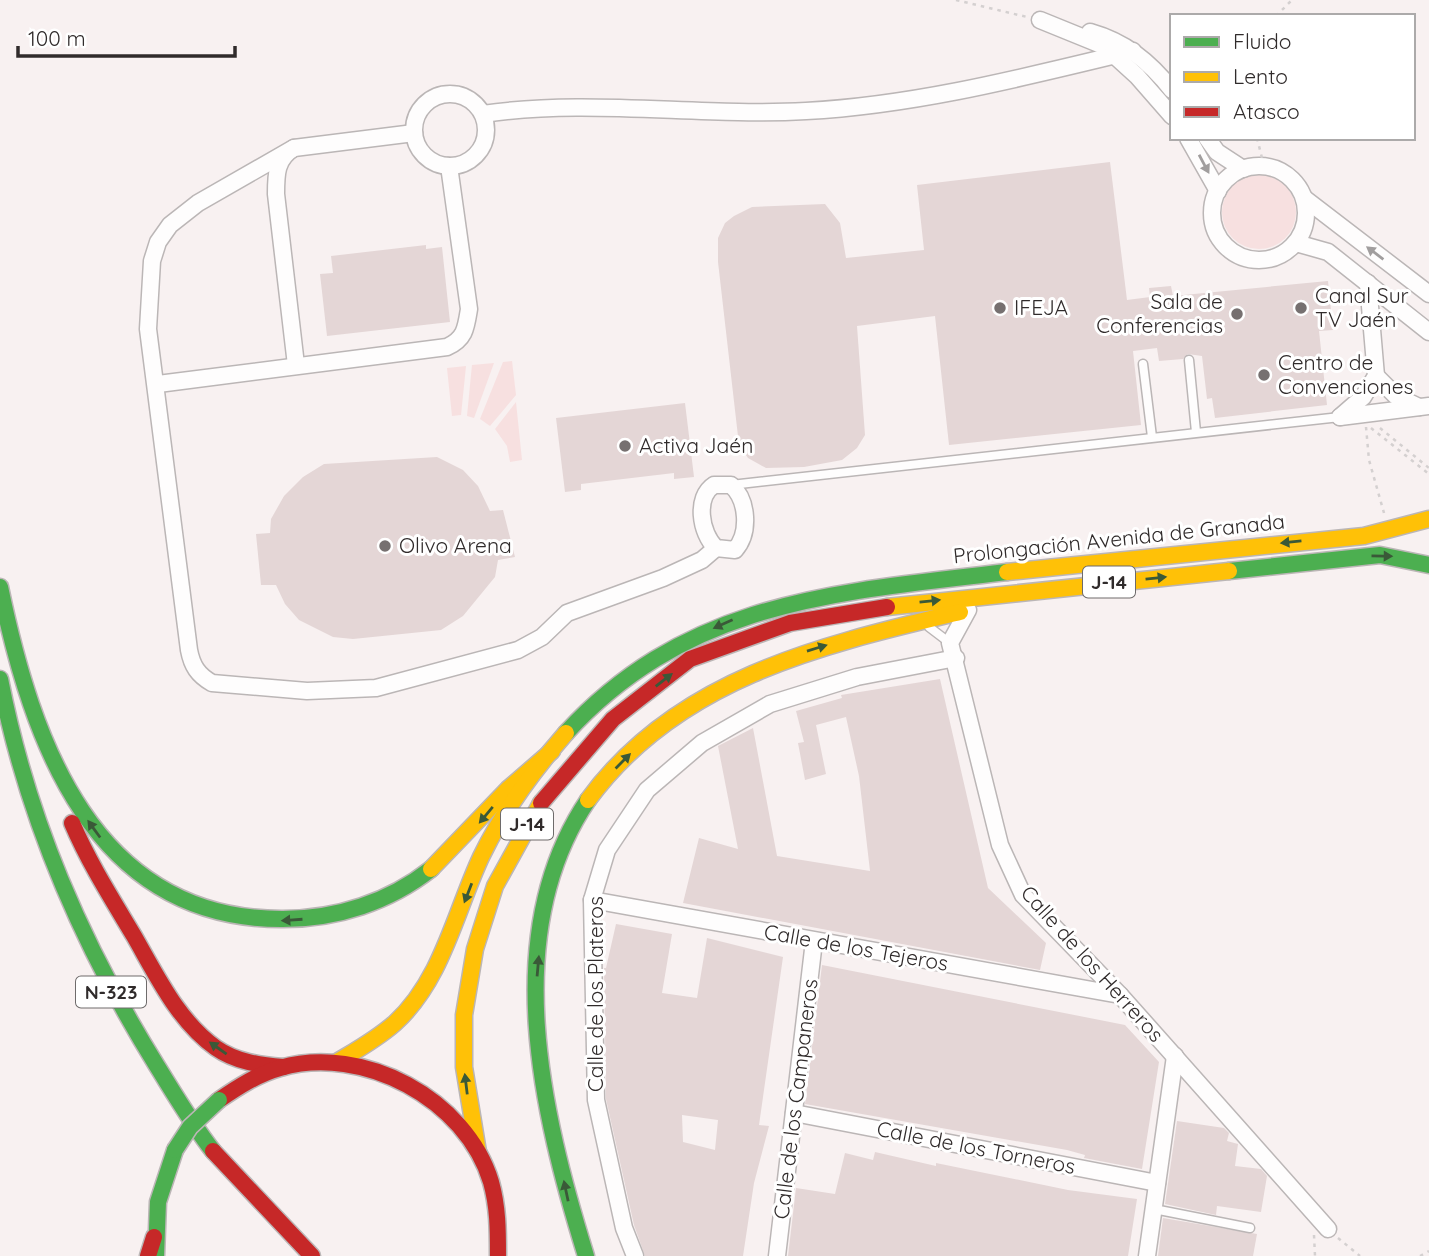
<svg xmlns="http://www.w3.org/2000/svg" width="1429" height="1256" viewBox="0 0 1429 1256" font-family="Quicksand,sans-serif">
<rect width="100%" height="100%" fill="#f8f1f1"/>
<g fill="#f7e0e0">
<circle cx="1259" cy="212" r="37"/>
<polygon points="512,361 516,395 490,426 480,419 503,362"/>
<polygon points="494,363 474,418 467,416 472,365"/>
<polygon points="466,366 461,415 452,416 447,368"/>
<polygon points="516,402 522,460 510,462 507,446 495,429"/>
</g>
<g fill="#e4d6d6" fill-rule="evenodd">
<polygon points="1110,162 1127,300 1150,297 1149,288 1171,286 1173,296 1328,281 1333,330 1319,331 1327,405 1215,418 1212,398 1207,399 1202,356 1188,354 1183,359 1159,361 1157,348 1133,351 1141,425 949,445 935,316 857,326 865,435 857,448 842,460 804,467 766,468 748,458 739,445 718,262 718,238 725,223 734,216 752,207 825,204 840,223 846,258 924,250 917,185"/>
<polygon points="426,245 426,249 442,247 450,322 327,336 320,274 333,273 331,256"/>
<polygon points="685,403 694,477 674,479 674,473 581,484 581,490 565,492 556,418"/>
<polygon points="437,457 463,470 478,486 490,511 503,510 515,557 498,560 495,577 463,616 441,630 353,639 333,637 299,620 285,604 276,585 261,585 256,534 270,533 271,519 284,496 303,477 324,464"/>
<polygon points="940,679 988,888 1046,943 1040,970 683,903 699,838 738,849 718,746 753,728 777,856 870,871 859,776 846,717 816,725 826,774 805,780 798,743 804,742 796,711 842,698 841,695"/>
<path d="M616,924L672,934L662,993L697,998L707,938L783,957L759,1125L769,1126L754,1183L743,1256H645L634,1225L606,1099L604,968H606ZM682,1115L718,1120L715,1150L683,1142Z"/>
<polygon points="822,965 1125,1025 1159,1062 1142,1169 1084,1158 1085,1155 1067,1150 805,1104"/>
<polygon points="1177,1121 1224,1128 1229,1133 1227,1141 1238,1144 1235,1166 1261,1169 1267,1176 1261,1212 1217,1206 1216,1215 1165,1204"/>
<polygon points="875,1152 936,1166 936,1163 1068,1190 1137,1199 1128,1256 788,1256 796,1188 835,1194 845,1153 873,1160"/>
<polygon points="1163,1218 1257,1234 1253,1256 1158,1256"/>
</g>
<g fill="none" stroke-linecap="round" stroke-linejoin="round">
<defs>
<g id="lane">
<polyline points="1189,360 1196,432"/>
<polyline points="1143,364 1152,437"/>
<polyline points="731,485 1340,417"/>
<polyline points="929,627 950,643"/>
<polyline points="1154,1209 1250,1228"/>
</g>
<g id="street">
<polyline points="1040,20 1104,46 1137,76 1172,116"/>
<path d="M1090,32C1125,42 1149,61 1172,90"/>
<circle cx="450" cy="130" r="36"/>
<path d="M483,114C590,98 698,117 806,111C917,105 1025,77 1133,51"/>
<polyline points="1188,138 1218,191"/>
<polyline points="1207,138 1217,152 1243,169"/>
<path d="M294,148L198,203L170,225L158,242L152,261L148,329L189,650C192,666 198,675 212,683L307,691L376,688L518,650L542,637L567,613L663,578L702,560L716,548"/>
<circle cx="1259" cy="213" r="47"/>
<polyline points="1304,198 1429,294"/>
<polyline points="1296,243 1328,252 1429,332"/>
<path d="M296,365L276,194C276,174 276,159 294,148L414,133"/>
<polyline points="1376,376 1396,396 1419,407"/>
<path d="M158,384L447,347C465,339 466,328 469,309L449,166"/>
<polyline points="1340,417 1363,397 1376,376 1368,283"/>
<polyline points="1340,417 1429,406"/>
<path d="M714,485H731C748,500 750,533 735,550L716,548C700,533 695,497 714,485Z"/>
<polyline points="968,610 950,643 1000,845 1023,895 1120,995 1328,1229"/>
<polyline points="592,900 1120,995"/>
<polyline points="794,1113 1157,1183"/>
<polyline points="635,1256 624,1228 596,1100 592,900 607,850 647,790 702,743 770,704 857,677 956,658"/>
<polyline points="777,1256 814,941"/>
<polyline points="1147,1256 1175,1056"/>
</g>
<g id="fast">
<polyline points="1229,571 1380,555 1429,565"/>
<path d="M0,587C32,741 93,920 283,919C337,919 389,902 431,869"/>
<path d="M0,679C27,819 82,945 157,1066C175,1095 192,1124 213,1151"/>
<path d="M566,733C688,600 839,592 1007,572"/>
<polyline points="156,1256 158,1202 175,1150"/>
<path d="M586,1256C542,1114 498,933 588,800"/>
</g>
<g id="slow">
<polyline points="1007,572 1364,536 1429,519"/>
<polyline points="887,607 1229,571"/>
<path d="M588,800C677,678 822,645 960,612"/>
<polyline points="431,869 508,789 552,751"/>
<path d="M337,1062C357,1050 377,1039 395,1023C442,980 455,913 481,857C503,811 533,771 566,733"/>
<polyline points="478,1152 464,1067 464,1015 475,949 495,886 541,803"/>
</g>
<g id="jam">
<polyline points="541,803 613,719 690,659 790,623 887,607"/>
<path d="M72,823C89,863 112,899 134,936C157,976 178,1021 216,1048C236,1062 260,1065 283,1067"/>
<path d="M219,1100C238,1087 258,1074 280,1068C363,1044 466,1099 491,1182C498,1207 498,1230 498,1256"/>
<polyline points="213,1151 312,1256"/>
<polyline points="148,1256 154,1237"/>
</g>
</defs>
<use href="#lane" stroke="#bbb6b6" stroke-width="11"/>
<use href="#street" stroke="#bbb6b6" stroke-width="19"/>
<use href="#fast" stroke="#bbb6b6" stroke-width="19"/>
<use href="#slow" stroke="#bbb6b6" stroke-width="19"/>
<use href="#jam" stroke="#bbb6b6" stroke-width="19"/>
<g stroke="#d4d0d0" stroke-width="2.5" stroke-dasharray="3.5 5" stroke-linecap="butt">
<polyline points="956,0 1027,17"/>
<polyline points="1276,16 1292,0"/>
<polyline points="1257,138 1264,166"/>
<polyline points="1366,427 1369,460 1384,513"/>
<polyline points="1371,428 1429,474"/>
<polyline points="1380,428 1429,468"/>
<polyline points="1314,1235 1315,1256"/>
<polyline points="1338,1238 1360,1256"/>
<polyline points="1420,1256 1429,1251"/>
</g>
<use href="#lane" stroke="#fefdfd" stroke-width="8"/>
<use href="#street" stroke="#fefdfd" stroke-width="16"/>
<use href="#fast" stroke="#4caf50" stroke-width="16"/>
<use href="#slow" stroke="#ffc107" stroke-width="16"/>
<use href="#jam" stroke="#c62828" stroke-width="16"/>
<defs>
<polyline id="fast-bridge" points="175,1150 190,1127 219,1100"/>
</defs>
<use href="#fast-bridge" stroke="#bbb6b6" stroke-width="19" stroke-linecap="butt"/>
<use href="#fast-bridge" stroke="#4caf50" stroke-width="16"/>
</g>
<defs><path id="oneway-solid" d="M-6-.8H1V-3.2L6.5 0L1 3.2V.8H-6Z" transform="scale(1.75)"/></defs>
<g fill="#a19e9e">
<use href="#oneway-solid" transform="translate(1204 164) rotate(62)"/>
<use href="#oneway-solid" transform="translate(1375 253) rotate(-143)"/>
</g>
<g fill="#3a5938">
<use href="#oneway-solid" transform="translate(1291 542) rotate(174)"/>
<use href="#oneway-solid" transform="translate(1382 556) rotate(1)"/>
<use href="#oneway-solid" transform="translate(1156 578) rotate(-6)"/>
<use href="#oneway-solid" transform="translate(930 601) rotate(-6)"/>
<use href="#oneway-solid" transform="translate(723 624) rotate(156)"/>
<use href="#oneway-solid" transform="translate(817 648) rotate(-17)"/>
<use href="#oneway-solid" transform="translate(664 680) rotate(-38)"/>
<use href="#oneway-solid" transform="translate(623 761) rotate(-45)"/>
<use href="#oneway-solid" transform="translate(486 815) rotate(130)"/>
<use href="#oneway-solid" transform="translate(94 829) rotate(-126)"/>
<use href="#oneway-solid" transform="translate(468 893) rotate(111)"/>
<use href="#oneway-solid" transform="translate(292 920) rotate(176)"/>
<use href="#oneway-solid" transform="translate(538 966) rotate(-85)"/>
<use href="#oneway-solid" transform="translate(218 1048) rotate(-145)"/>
<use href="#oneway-solid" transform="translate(466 1084) rotate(-97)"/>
<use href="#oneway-solid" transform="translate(566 1191) rotate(-102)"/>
</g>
<g fill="#767070" stroke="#fff" stroke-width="2.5">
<circle cx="1000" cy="308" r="7"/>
<circle cx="1301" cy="308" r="7"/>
<circle cx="1237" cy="314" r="7"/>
<circle cx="1264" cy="375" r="7"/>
<circle cx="625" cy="446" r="7"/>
<circle cx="385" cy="546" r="7"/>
</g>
<g text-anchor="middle" stroke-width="6" stroke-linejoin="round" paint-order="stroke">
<g fill="#fff" stroke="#6e6b6b" stroke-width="2">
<rect x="1083" y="566.5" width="52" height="31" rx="5"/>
<rect x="501" y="808.5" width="52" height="31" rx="5"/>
<rect x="76" y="976.5" width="70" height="31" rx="5"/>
</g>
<g font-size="19" font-weight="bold" fill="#302b2b">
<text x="1109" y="589">J-14</text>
<text x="527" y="831">J-14</text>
<text x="111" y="999">N-323</text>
</g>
<g font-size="21" fill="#302b2b" stroke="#fff" text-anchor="start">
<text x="1315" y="303">Canal Sur<tspan x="1315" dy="24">TV Jaén</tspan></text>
<text x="1223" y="309" text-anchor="end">Sala de<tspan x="1223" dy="24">Conferencias</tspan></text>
<text x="1014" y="315">IFEJA</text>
<text x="1278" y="370">Centro de<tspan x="1278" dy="24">Convenciones</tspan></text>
<text x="639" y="453">Activa Jaén</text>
<text x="399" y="553">Olivo Arena</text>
</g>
<g font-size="21" fill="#302b2b" stroke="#fff">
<text transform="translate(1119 539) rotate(-6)" y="7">Prolongación Avenida de Granada</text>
<text transform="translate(856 948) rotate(10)" y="7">Calle de los Tejeros</text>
<text transform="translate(1092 964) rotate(48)" y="7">Calle de los Herreros</text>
<text transform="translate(596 994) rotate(-90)" y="7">Calle de los Plateros</text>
<text transform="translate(796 1099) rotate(-83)" y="7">Calle de los Campaneros</text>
<text transform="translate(976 1148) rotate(11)" y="7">Calle de los Torneros</text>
</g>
</g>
<rect x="1170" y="14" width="245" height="126" fill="#ffffff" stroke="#acaaaa" stroke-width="2"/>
<rect x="1184" y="37" width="35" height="10" fill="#4caf50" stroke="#acaaaa" stroke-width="2"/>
<text x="1233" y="49" font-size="21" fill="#302b2b">Fluido</text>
<rect x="1184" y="72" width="35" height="10" fill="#ffc107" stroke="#acaaaa" stroke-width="2"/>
<text x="1233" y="84" font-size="21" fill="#302b2b">Lento</text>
<rect x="1184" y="107" width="35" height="10" fill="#c62828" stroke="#acaaaa" stroke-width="2"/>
<text x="1233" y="119" font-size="21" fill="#302b2b">Atasco</text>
<path d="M18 46v10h217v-10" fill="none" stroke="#302b2b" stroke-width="3.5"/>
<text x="28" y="46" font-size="21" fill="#302b2b" stroke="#ffffff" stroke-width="5" paint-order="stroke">100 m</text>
</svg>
